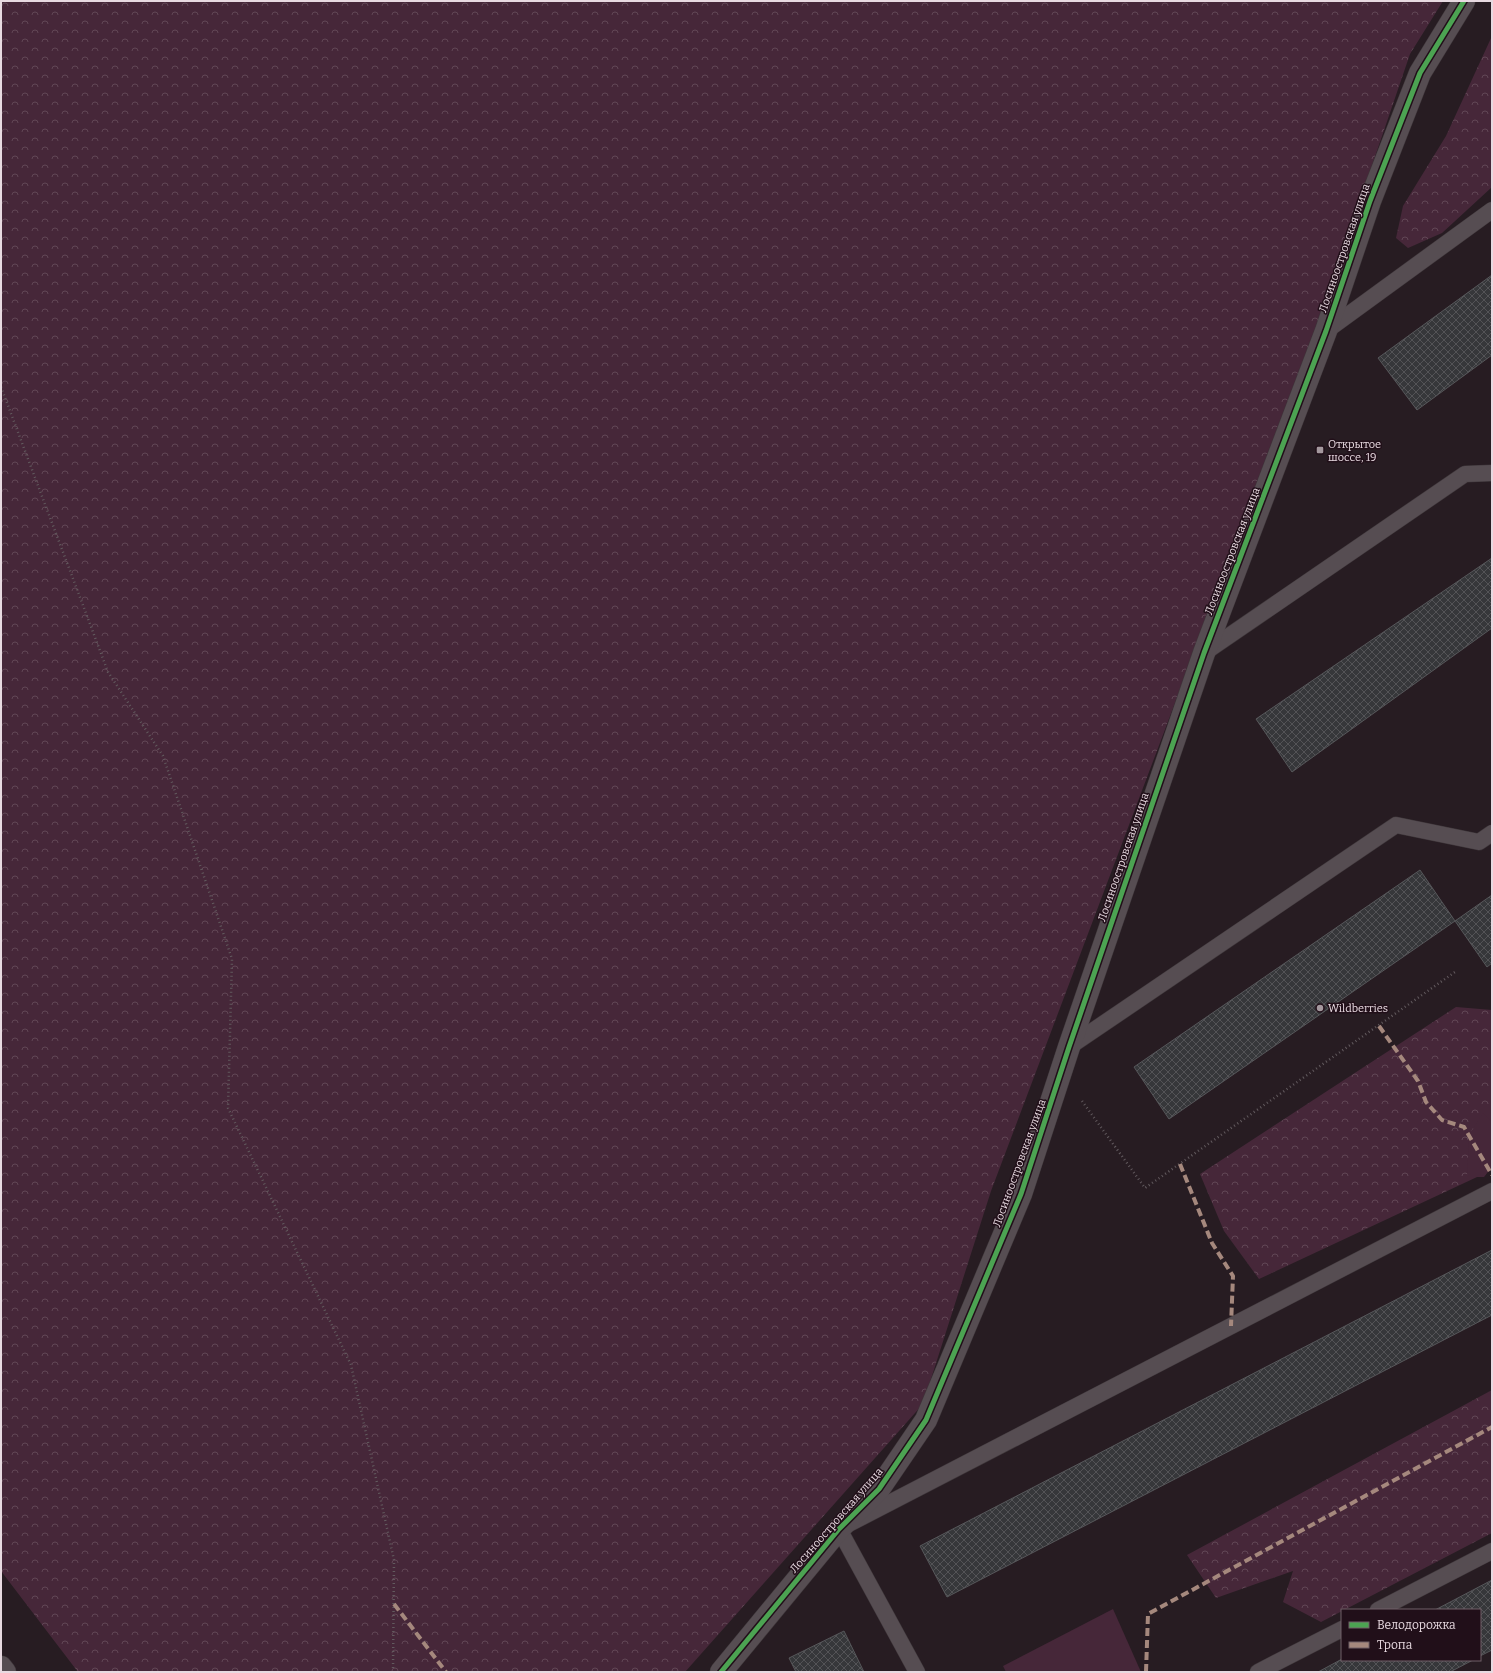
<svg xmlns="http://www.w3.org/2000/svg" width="1493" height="1673" viewBox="0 0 1493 1673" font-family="Bitter,serif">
<defs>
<pattern id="forest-crowns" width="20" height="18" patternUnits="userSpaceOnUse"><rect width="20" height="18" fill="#462739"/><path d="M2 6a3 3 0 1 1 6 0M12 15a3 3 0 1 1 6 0" fill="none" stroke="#614655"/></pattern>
<pattern id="building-cross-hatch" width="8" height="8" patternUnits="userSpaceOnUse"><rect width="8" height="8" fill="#36373a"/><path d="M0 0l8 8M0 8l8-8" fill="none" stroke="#535356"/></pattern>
</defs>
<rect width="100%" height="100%" fill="#271c22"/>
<g fill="url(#forest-crowns)">
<polygon points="1,1 1443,1 1410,54 1319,321 991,1191 923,1404 685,1672 78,1672 1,1571"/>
<polygon points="1492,36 1492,187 1442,233 1408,248 1396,238 1403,206 1446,136"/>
<polygon points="1456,1007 1492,1010 1492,1170 1259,1279 1224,1231 1200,1174"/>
<polygon points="1492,1390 1492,1533 1321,1622 1283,1602 1293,1571 1216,1598 1187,1555"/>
</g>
<g fill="#462739">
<polygon points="1483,1113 1492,1122 1492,1167 1484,1177 1467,1177 1469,1135"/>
<polygon points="1113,1609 1141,1672 1006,1672 1003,1666"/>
</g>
<g fill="url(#building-cross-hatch)" stroke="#56575a">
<polygon points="1492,275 1492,355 1417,410 1378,358"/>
<polygon points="1492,558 1492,628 1292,772 1256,719"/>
<polygon points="1420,870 1455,921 1169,1119 1134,1067"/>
<polygon points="1492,895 1492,963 1487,967 1455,921"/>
<polygon points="1492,1250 1492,1315 947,1597 920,1546"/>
<polygon points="1492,1580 1492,1650 1480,1656 1480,1610 1435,1610"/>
<polygon points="844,1631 864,1672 796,1672 789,1658"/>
<polygon points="1342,1659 1342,1660 1473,1660 1450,1672 1318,1672"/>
</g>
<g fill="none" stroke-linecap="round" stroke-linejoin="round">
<defs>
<g id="lane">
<polyline points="1326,331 1492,210"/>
<polyline points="1204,653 1465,474 1492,473"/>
<polyline points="1069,1047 1396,825 1479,842 1492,833"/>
<polyline points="1378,1610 1492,1551"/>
<polyline points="917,1672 839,1529 1492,1191"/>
<polyline points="1258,1672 1342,1629"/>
</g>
<g id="secondary">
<polyline points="1,1667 5,1672"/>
<polyline points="721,1672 839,1529 879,1489 926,1420 1021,1194 1069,1047 1204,653 1326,331 1370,201 1420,73 1464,1"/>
</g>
</defs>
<use href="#lane" stroke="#3e363a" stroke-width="17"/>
<use href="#secondary" stroke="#3e363a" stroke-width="23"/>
<g stroke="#625a5e" stroke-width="2.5" stroke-dasharray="1 3" stroke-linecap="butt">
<polyline points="1,387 108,672 163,756 232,959 228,1108 351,1365 394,1560 393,1672"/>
<polyline points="1082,1101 1145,1188 1455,972"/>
</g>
<use href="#lane" stroke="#564d52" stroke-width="16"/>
<use href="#secondary" stroke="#564d52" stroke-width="22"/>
<g stroke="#a5887d" stroke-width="4" stroke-dasharray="8 4" stroke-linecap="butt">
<polyline points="1379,1026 1418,1081 1426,1102 1442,1120 1464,1127 1492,1175"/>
<polyline points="1180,1164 1212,1243 1233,1276 1231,1326"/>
<polyline points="394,1604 446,1672"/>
<polyline points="1146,1672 1148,1614 1492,1427"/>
</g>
<defs>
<polyline id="cycleway" points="721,1672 839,1529 879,1489 926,1420 1021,1194 1069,1047 1204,653 1326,331 1370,201 1420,73 1464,1"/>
</defs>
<use href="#cycleway" stroke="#210f19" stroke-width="8"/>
<use href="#cycleway" stroke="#4ca352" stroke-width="5"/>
</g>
<g fill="#a4989e" stroke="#210f19" stroke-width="1.5">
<rect x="1316" y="446" width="8" height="8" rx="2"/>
<circle cx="1320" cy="1008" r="4"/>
</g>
<g text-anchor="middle" stroke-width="3" stroke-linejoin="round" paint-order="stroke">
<g font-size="11" fill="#e8dae1" stroke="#210f19">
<text transform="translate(1344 248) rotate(-71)" y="4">Лосиноостровская улица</text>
<text transform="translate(1232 551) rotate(-69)" y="4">Лосиноостровская улица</text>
<text transform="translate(1123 857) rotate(-71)" y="4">Лосиноостровская улица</text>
<text transform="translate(1019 1163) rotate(-70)" y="4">Лосиноостровская улица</text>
<text transform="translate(836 1520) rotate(-49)" y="4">Лосиноостровская улица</text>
</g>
<g font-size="11" fill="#e8dae1" stroke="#210f19" text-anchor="start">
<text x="1328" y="448">Открытое<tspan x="1328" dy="13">шоссе, 19</tspan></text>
<text x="1328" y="1012">Wildberries</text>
</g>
</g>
<rect width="1493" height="1673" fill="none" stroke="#e8dae1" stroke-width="4"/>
<rect x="1341" y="1609" width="140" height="52" fill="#210f19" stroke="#716069"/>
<rect x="1349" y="1622" width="20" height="6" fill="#4ca352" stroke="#716069"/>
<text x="1377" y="1629" font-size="12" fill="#e8dae1">Велодорожка</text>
<rect x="1349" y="1642" width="20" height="6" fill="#a5887d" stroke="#716069"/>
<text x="1377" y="1649" font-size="12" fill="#e8dae1">Тропа</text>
</svg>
